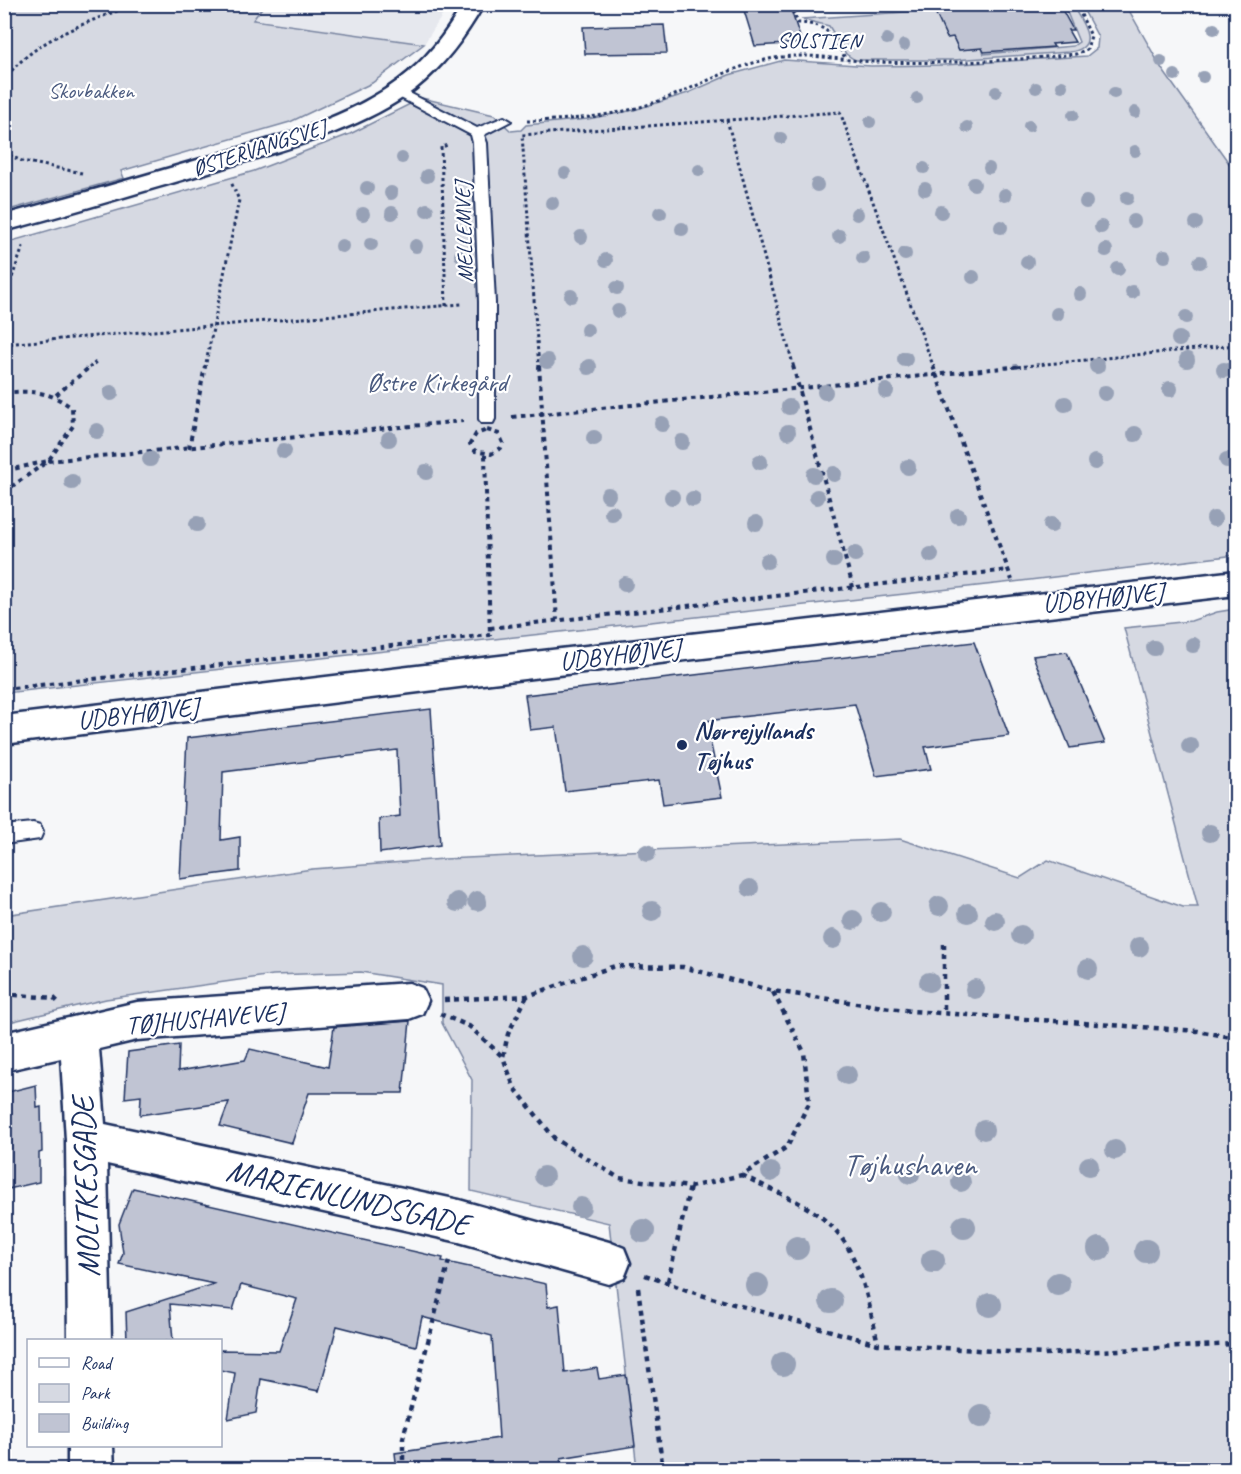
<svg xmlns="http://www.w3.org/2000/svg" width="1241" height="1474" viewBox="0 0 1241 1474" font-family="Caveat,sans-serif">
<rect width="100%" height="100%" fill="#f6f7f9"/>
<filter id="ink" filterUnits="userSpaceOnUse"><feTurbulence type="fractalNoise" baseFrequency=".0167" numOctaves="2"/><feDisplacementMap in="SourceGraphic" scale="12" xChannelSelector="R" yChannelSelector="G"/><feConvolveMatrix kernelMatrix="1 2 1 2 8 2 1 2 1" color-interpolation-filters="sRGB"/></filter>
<g filter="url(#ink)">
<polygon fill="#e6e8ee" points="264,5 449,5 424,44 252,20"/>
<g fill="#d6d9e2" stroke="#7884a0" stroke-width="1.5">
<polygon points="5,4 264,5 253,20 424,44 372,83 290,122 121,171 124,178 5,211"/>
<path d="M1064,5H1072C1082,22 1102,48 1069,52L954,60H855L846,54L829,26L801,19L935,10L947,38L953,37L959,50L982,48L984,54L1073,46L1079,42Z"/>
<polygon points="1081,5 1126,5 1162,69 1236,173 1236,555 1013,582 5,693 5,243 254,171 350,134 422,98 494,115 511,131 521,130 526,125 588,119 634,110 688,93 729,75 784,60 871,66 944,65 1087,56 1097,48 1098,37"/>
<polygon points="1236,609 1236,1469 637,1469 609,1223 471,1191 472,1080 442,1023 442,985 361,972 273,975 106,999 5,1023 5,915 312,869 444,859 900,839 1020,878 1048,860 1183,907 1198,907 1124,628 1191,621 1217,612"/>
</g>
<g fill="#c0c4d3" stroke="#1b2f5e" stroke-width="1.5">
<polygon points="742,4 789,4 802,43 755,46"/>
<polygon points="1014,4 1059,4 1073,30 1068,30 1075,42 1052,44 1054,47 984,52 982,48 959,50 953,37 947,38 935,12 1015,7"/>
<polygon points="664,25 667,53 585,54 583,27"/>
<polygon points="974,642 1009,736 925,747 931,769 876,776 855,704 706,721 722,797 663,804 659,780 565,791 556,727 530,730 525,695"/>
<polygon points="1067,652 1105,743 1070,748 1033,656"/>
<polygon points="431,709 440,845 380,853 379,819 400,816 397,750 223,772 221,840 240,837 240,871 180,879 187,738"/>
<polygon points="410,1021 403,1093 309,1093 292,1143 220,1126 229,1102 140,1115 141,1096 125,1098 128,1052 179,1045 178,1071 245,1060 250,1049 328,1067 334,1027"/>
<polygon points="36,1085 37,1108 41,1107 42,1152 39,1153 39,1182 4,1190 4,1093"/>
<polygon points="133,1188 443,1258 442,1261 546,1284 548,1307 559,1305 565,1373 597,1368 599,1379 626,1375 635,1446 561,1458 562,1470 397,1470 395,1453 499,1438 492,1336 422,1317 416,1346 337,1326 319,1391 261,1379 256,1413 228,1419 235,1373 220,1370 220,1350 279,1351 297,1299 241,1285 233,1310 170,1304 173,1341 127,1341 126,1312 214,1284 119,1264 123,1253 119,1224"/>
</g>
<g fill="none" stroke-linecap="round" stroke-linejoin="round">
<defs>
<g id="service">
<polygon points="398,87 477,128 504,117 511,121 484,135 487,143 495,302 495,419 493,423 481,423 479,419 479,302 473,143 471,135 393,94 392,91"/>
<polygon points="33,823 40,825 43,832 40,839 4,844 4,826"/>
</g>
<g id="minor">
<polygon points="409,983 422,988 428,1001 422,1014 409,1019 137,1040 99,1049 105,1124 459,1200 609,1242 624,1248 630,1263 624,1278 609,1284 459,1242 107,1164 111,1340 68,1340 66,1140 61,1058 4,1071 4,1033 137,1002"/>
<polygon points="68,1446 113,1446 114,1470 68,1470"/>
</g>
<g id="tertiary">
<path d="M463,4H484C466,36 444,66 415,89C362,130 283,150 219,169C147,190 76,212 4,231V215C70,197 136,178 201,159C268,140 342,122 399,80C426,60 447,33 463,4Z"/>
<polygon points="1236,571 1236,595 491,683 4,744 4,716 491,657"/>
</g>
</defs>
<use href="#service" stroke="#1b2f5e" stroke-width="4"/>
<use href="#minor" stroke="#1b2f5e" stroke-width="5"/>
<use href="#tertiary" stroke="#1b2f5e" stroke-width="5"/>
<g stroke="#1b2f5e" stroke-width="3" stroke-dasharray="3 3" stroke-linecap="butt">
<path d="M793,11L798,23C828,24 833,35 846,60"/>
<path d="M4,80C36,37 87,23 135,4"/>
<polyline points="727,120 794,368"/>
<path d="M527,121C569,120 612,117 653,103C696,89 735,63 781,57C813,53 844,61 876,62C943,64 1009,61 1076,54L1087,49L1091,36L1076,4"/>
<polyline points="4,153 22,161 82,173"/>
<polyline points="4,300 24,244"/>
<polyline points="446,306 441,147 448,145"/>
<polyline points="4,344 462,304"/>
<polyline points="89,368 97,361"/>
<polyline points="205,368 239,200 231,182"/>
<polyline points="539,368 522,135 840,112 934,368"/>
<polyline points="1006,368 1236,345"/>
</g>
<g stroke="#1b2f5e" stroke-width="4" stroke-dasharray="4.5 4.5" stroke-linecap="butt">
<polyline points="539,366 557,620"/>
<polyline points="793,366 853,587"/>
<polyline points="933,366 1012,580"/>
<path d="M4,393C31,390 50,391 72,408L73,426L48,461L4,471"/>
<polyline points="56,395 91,366"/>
<polyline points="512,417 1022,366"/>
<polygon points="487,430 499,434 503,443 501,448 491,454 475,451 470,444 476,434"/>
<polyline points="189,448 205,366"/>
<polyline points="485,455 490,636"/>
<polyline points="4,492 48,461 463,421"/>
<polyline points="490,628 1009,570"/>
<polyline points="4,689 490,635"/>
</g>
<g stroke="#1b2f5e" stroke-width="4.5" stroke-dasharray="5 5" stroke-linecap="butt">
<polyline points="944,944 944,1013"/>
<polyline points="4,994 54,998 58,1002"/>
<polyline points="527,996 508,1034 503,1057 514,1087 555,1139 619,1178 690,1187 742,1175 787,1147 809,1103 804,1052 773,992"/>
<polyline points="444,1000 527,996 615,966 683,967 773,991 911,1011 1198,1031 1236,1038"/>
<polyline points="440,1014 469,1026 503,1057"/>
<path d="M742,1175C770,1190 803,1201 827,1222C860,1250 869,1304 878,1344"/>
<polyline points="645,1275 701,1295 878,1344 1043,1354 1236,1344"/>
<polyline points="668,1281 690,1187"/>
<polyline points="638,1288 663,1470"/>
<polyline points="403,1470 403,1438 450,1257"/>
</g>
<use href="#service" fill="#fff" fill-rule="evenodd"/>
<use href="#minor" fill="#fff" fill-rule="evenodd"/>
<use href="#tertiary" fill="#fff" fill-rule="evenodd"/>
</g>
<g fill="#97a1b6">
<circle cx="1214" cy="29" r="6"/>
<circle cx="887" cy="39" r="6"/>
<circle cx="904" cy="45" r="6"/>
<circle cx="1161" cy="61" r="6"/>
<circle cx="1175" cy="75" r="6"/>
<circle cx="1203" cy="77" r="6"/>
<circle cx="1062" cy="86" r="6"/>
<circle cx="1036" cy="88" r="6"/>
<circle cx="996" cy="92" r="6"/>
<circle cx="1114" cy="93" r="6"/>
<circle cx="917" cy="98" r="6"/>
<circle cx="1135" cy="112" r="6"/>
<circle cx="1073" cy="115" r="6"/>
<circle cx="870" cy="122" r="6"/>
<circle cx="1029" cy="126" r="6"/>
<circle cx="967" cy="127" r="6"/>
<circle cx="781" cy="138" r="6"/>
<circle cx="1135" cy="151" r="6"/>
<circle cx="402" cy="158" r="6"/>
<circle cx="924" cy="168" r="6"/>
<circle cx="989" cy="168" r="6"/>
<circle cx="699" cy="170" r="6"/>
<circle cx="565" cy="173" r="6"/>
<circle cx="427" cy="176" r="7"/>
<circle cx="974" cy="184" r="7"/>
<circle cx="817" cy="185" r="7"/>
<circle cx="367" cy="188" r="7"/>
<circle cx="925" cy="189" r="7"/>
<circle cx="391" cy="193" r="7"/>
<circle cx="1005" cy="195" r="7"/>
<circle cx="1127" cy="198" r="7"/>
<circle cx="1086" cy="202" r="7"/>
<circle cx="552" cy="203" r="7"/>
<circle cx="427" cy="210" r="7"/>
<circle cx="941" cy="212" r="7"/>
<circle cx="392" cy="213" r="7"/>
<circle cx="660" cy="213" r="7"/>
<circle cx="363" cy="214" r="7"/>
<circle cx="857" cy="214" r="7"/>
<circle cx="1134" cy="221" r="7"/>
<circle cx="1196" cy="223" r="7"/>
<circle cx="1001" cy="227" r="7"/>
<circle cx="1101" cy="227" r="7"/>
<circle cx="682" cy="229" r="7"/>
<circle cx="839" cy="236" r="7"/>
<circle cx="581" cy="237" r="7"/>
<circle cx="371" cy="244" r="7"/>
<circle cx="342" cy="246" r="7"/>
<circle cx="416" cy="246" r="7"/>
<circle cx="1106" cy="250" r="7"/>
<circle cx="905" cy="254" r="7"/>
<circle cx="461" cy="255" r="7"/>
<circle cx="1165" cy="256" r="7"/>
<circle cx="863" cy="258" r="7"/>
<circle cx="606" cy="260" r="7"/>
<circle cx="1027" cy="262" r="7"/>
<circle cx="1200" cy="262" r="7"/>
<circle cx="1118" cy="269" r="7"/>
<circle cx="973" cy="277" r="7"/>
<circle cx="617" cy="288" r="7"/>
<circle cx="1132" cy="292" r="7"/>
<circle cx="1080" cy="294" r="7"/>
<circle cx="571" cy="296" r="7"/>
<circle cx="618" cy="311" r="7"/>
<circle cx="1057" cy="314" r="7"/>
<circle cx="1186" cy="317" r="7"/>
<circle cx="587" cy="330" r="7"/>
<circle cx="1179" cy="339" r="8"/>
<circle cx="905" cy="359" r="8"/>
<circle cx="1187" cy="360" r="8"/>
<circle cx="547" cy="361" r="8"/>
<circle cx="1097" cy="366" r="8"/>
<circle cx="589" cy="367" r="8"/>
<circle cx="1224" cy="370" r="8"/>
<circle cx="1170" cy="389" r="8"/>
<circle cx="886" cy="391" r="8"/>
<circle cx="825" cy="392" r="8"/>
<circle cx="111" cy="393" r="8"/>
<circle cx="1105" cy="393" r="8"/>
<circle cx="1065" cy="404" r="8"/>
<circle cx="789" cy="407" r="8"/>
<circle cx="662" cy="424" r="8"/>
<circle cx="97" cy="431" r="8"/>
<circle cx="788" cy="432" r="8"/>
<circle cx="1135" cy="434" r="8"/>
<circle cx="594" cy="438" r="8"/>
<circle cx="389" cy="439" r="8"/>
<circle cx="682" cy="442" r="8"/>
<circle cx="284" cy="451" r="8"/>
<circle cx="150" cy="459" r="8"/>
<circle cx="1227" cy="460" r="8"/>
<circle cx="760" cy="462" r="8"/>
<circle cx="1095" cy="462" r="8"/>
<circle cx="908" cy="467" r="8"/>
<circle cx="426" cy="472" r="8"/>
<circle cx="834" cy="474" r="8"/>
<circle cx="814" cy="475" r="8"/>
<circle cx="72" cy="482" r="8"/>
<circle cx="608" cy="495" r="8"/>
<circle cx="672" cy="497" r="8"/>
<circle cx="817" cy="497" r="8"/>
<circle cx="693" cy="499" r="8"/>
<circle cx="612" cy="513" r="8"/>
<circle cx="958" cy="516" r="8"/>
<circle cx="1214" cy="519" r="8"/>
<circle cx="756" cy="523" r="8"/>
<circle cx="197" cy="524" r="8"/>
<circle cx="1051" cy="525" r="8"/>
<circle cx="855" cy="554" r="8"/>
<circle cx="931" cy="555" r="8"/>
<circle cx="834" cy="560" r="8"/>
<circle cx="767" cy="561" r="8"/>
<circle cx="625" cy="584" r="8"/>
<circle cx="1193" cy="645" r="8"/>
<circle cx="1154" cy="648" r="8"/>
<circle cx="1190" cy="746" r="9"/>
<circle cx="1210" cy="833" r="9"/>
<circle cx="647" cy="853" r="9"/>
<circle cx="750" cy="888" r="9"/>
<circle cx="477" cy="901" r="10"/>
<circle cx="457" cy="902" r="10"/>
<circle cx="939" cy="906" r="10"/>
<circle cx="652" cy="911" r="10"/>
<circle cx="881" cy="912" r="10"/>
<circle cx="968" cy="913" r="10"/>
<circle cx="853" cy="920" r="10"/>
<circle cx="995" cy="921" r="10"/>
<circle cx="1021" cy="935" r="10"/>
<circle cx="833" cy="939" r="10"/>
<circle cx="1139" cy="947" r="10"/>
<circle cx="583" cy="956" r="10"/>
<circle cx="1088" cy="969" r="10"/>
<circle cx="929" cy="982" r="10"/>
<circle cx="975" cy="989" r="10"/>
<circle cx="847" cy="1075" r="10"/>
<circle cx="984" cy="1130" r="10"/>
<circle cx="1115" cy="1150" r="10"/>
<circle cx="1089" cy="1166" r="10"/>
<circle cx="771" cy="1172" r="10"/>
<circle cx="910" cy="1174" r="10"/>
<circle cx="544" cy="1176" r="10"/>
<circle cx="961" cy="1182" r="10"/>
<circle cx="581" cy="1207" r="10"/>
<circle cx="964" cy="1227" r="12"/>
<circle cx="643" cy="1231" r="12"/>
<circle cx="797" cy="1248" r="12"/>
<circle cx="1099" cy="1249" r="12"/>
<circle cx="1146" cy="1251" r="12"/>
<circle cx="933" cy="1261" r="12"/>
<circle cx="1058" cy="1284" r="12"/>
<circle cx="757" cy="1285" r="12"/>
<circle cx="831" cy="1301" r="12"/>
<circle cx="990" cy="1305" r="12"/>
<circle cx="783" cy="1364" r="12"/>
<circle cx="981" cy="1416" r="12"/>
</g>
</g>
<circle fill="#1b2f5e" stroke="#fff" stroke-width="2" cx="682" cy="745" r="6"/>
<g text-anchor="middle" stroke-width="4.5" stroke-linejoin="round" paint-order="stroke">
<g font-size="22" fill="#1b2f5e" stroke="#fff">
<text transform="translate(819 40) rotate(1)" y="8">SOLSTIEN</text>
<text transform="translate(259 147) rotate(-18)" y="8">ØSTERVANGSVEJ</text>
<text transform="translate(463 232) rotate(-92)" y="8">MELLEMVEJ</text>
</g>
<g font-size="22" fill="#4a5a7f" stroke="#fff">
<text x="91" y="98">Skovbakken</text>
</g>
<g font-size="26" fill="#4a5a7f" stroke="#fff">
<text x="437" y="391">Østre Kirkegård</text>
</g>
<g font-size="26" fill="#1b2f5e" stroke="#fff">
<text transform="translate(1103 597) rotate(-6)" y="9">UDBYHØJVEJ</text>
<text transform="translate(620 654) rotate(-7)" y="9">UDBYHØJVEJ</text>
<text transform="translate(138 713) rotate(-7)" y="9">UDBYHØJVEJ</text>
<text transform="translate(205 1018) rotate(-5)" y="9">TØJHUSHAVEVEJ</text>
</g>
<g font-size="26" font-weight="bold" fill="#1b2f5e" stroke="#fff" text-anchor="start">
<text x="694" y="739">Nørrejyllands<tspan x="694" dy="30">Tøjhus</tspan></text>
</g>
<g font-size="32" fill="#4a5a7f" stroke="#fff">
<text x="910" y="1175">Tøjhushaven</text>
</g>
<g font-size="32" fill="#1b2f5e" stroke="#fff">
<text transform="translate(85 1187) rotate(-92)" y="11">MOLTKESGADE</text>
<text transform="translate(348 1197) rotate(13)" y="11">MARIENLUNDSGADE</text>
</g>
</g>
<rect width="1241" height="1474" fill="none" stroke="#fff" stroke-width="24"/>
<rect x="12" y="12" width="1217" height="1450" fill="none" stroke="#1b2f5e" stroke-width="2" filter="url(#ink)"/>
<rect x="27" y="1339" width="195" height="108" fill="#ffffff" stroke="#a4acbf" stroke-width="1.5"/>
<rect x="39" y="1358" width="30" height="9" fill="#ffffff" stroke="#a4acbf" stroke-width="1.5"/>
<text x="81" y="1369" font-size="18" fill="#1b2f5e">Road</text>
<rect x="39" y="1384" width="30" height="18" fill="#d6d9e2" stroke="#a4acbf" stroke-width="1.5"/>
<text x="81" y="1399" font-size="18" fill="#1b2f5e">Park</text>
<rect x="39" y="1414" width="30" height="18" fill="#c0c4d3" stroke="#a4acbf" stroke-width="1.5"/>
<text x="81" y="1429" font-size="18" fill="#1b2f5e">Building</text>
</svg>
